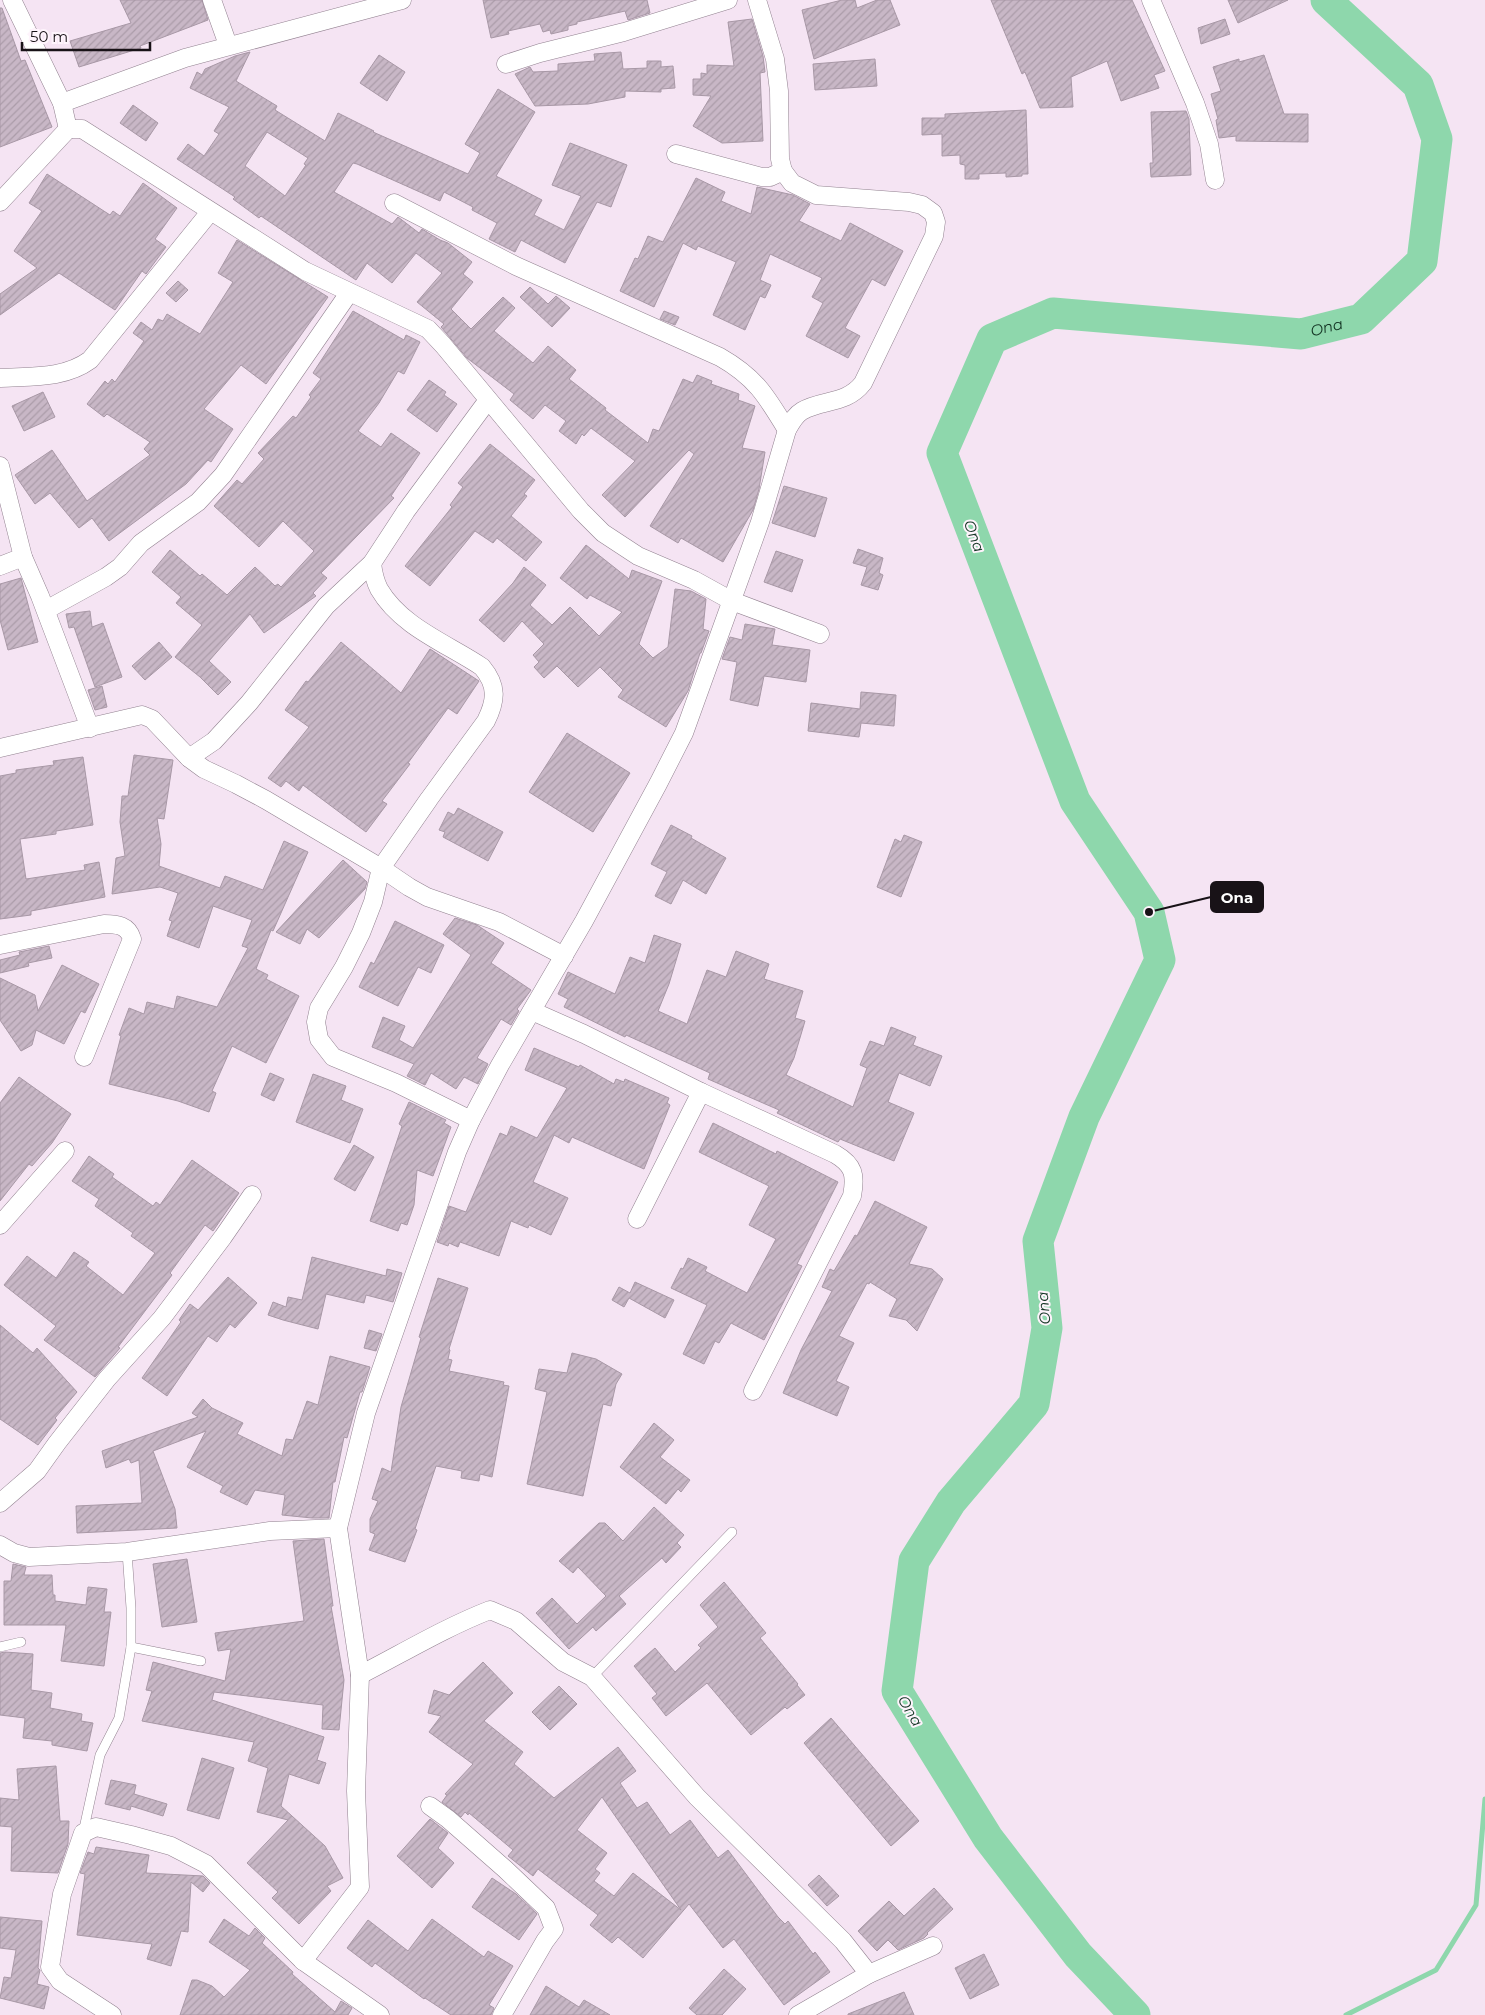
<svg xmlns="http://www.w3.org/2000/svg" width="1485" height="2015" viewBox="0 0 1485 2015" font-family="Montserrat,sans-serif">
<defs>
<pattern id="building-hatch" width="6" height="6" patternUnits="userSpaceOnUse" patternTransform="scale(1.25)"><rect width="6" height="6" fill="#c8b7c6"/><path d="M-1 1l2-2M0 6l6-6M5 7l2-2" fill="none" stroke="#ab9ca9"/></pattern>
</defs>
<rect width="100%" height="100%" fill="#f5e4f3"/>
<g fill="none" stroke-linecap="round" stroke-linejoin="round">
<polyline stroke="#8ed7ac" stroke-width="5" points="1346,2015 1436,1970 1476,1905 1485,1799"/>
<path stroke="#8ed7ac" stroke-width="31" id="s1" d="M1135,2015L1078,1955L988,1838L897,1691L914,1561L951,1502L1034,1404L1047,1328L1038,1241L1084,1117L1160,960L1149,912L1075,801L942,453L992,339L1053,313L1301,334L1361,319L1422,261L1437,139L1418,85L1326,0"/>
</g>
<g fill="url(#building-hatch)" stroke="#a898a6" fill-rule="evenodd">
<polygon points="120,0 202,0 208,20 140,46 141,48 79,67 70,41 131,23"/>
<polygon points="483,0 647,0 650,13 628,20 625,11 577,22 577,24 568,26 568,30 551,34 550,30 543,32 540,24 508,31 509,34 491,38"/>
<polygon points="842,0 855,0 857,8 877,0 890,0 900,25 814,59 802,10"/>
<polygon points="991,0 1132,0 1165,71 1154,75 1159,88 1121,101 1107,61 1071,77 1073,107 1040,108 1025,72 1022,74"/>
<polygon points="1228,0 1288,0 1238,23"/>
<polygon points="0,8 2,8 21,61 25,60 52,127 0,147"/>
<polygon points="752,19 763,56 765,72 760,73 763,141 722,143 693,126 711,96 693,95 693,79 701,79 701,73 707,74 707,65 734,66 728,22"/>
<polygon points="1225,19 1230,34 1201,44 1198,28"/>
<path d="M250,52L236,81L277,106L275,110L325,141L338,113L374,131L373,132L468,174L480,153L465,144L498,89L535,112L496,176L542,200L534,215L564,230L581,196L552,185L570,143L627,165L611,207L597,202L565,263L521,240L515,252L489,239L497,223L472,210L473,207L444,192L440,201L357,164L353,163L334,192L392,224L398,217L419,233L422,229L440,240L448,243L472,262L463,274L473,282L451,309L471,329L503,297L515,308L494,331L533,363L548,346L576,370L569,379L606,408L605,410L648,443L653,429L659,431L683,379L693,383L697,375L712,381L711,384L739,394L738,400L755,406L742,448L765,452L759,489L753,510L723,562L681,538L678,543L650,526L694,454L689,450L625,517L602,495L635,461L591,428L584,436L582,434L576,444L559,431L566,421L545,405L533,419L510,400L514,394L467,358L441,327L444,324L417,302L442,273L416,253L392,283L367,263L356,280L261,216L259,218L233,199L235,197L177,159L188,144L204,156L219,134L214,131L229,107L190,88L197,72L202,75L205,69L235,56ZM267,132L308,158L304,164L306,165L285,196L245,166Z"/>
<polygon points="621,52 623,69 647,68 647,61 661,61 661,67 673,66 675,88 661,89 661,92 625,91 625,97 588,104 535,106 515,74 530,67 533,72 558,71 558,64 595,61 594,54"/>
<polygon points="379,55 405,72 387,101 360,83"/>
<polygon points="1264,55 1284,114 1308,114 1308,142 1236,141 1236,136 1219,138 1216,120 1218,119 1211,94 1221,91 1213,67 1239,59 1239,62"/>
<polygon points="875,59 877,86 815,90 813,64"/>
<polygon points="133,105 158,123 146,141 120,123"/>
<polygon points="1026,110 1028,174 1022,174 1022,176 1006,177 1006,173 979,174 979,179 965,179 965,165 960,164 960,155 942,156 942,134 922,135 922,118 945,118 945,114"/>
<polygon points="1186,111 1189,119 1191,175 1151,177 1150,163 1153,163 1151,112"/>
<polygon points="47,174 110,215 113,211 120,216 143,183 177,208 155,239 166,247 146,274 142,271 115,310 59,273 0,315 0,294 37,268 14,251 42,211 29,203"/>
<polygon points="696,178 725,192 721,201 751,214 757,187 793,195 810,204 799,221 841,241 850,223 903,251 885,286 872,279 845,328 860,336 848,358 806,336 823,303 812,297 822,278 770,254 760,280 771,285 765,298 760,296 745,330 713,315 736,262 698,246 696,250 683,243 654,307 620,291 635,258 638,259 648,236 663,242"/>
<polygon points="237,240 328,297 266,384 241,365 204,409 233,429 211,462 208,460 186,484 109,541 92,518 79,528 50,493 35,504 15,475 52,450 87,501 150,455 144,449 150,442 110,416 107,414 104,417 87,404 105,381 108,384 112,379 115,382 144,341 133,333 141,322 152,330 158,319 163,321 167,314 200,334 233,282 218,273"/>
<polygon points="178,281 188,290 176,302 166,293"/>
<polygon points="530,287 548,304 556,296 570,308 552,327 520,297"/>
<polygon points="353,311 404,340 406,335 420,342 404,374 398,371 379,403 358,431 381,447 391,433 420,453 391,496 394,498 321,573 327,578 313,593 316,596 264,633 250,614 209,661 231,682 218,695 200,677 175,657 202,625 176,603 181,597 152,572 170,550 200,576 202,574 227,595 255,567 275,586 278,584 281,587 314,551 283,521 259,547 214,506 237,480 242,484 264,459 258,453 293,416 296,418 311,397 309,395 321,379 313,373"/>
<polygon points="664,311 679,317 675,325 660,319"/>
<polygon points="429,380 446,392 444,395 457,404 437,432 407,410"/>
<polygon points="43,392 55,417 24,431 12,406"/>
<polygon points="490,444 535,480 524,494 527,496 511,516 542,542 526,561 497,538 493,543 475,531 430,586 405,566 452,507 450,505 463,487 458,483"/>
<polygon points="784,486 827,498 815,537 772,523"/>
<polygon points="586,545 629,579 632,570 662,581 639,644 653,658 668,647 675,589 691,591 706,599 703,629 709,631 701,653 700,653 688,691 666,727 618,697 623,690 600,667 578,687 557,666 544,678 534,667 539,662 533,655 544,644 522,621 504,642 479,620 513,583 524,567 546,585 530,605 552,625 570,607 599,636 622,612 590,595 587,599 560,578"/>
<polygon points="858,549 883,558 879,573 883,575 878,590 861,585 867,567 853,563"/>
<polygon points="776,551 803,560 792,592 764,582"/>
<polygon points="21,578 38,642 8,650 0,620 0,584"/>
<polygon points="90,611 92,627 103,623 122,677 95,687 74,627 69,628 66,614"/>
<polygon points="745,624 775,629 772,645 810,650 806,682 764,676 758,706 730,700 737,662 722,659 730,637 742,640"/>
<polygon points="159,642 172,657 145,680 132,666"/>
<polygon points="341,642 401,693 430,649 479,681 457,714 448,708 408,763 410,764 382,801 387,804 366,832 303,785 299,791 286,781 281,787 268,778 309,727 285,710 306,681 308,682"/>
<polygon points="102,686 107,707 95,710 88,690"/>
<polygon points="861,692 896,695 894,726 861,723 859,737 808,731 811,703 860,709"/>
<polygon points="567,733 630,773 593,832 529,792"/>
<polygon points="134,755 173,760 164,819 157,818 161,844 159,866 220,888 225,876 263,890 284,841 308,852 273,931 271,930 256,969 268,975 266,979 299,996 266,1063 232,1046 212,1091 216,1093 209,1112 178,1101 109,1084 121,1036 119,1035 129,1008 144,1014 147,1002 174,1009 177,996 217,1007 248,948 242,946 252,920 213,906 199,948 167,936 172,921 169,920 178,893 160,887 112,894 116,858 125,856 120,822 122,796 128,796"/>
<polygon points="83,757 93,825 56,831 56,834 20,839 26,879 85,870 84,865 99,862 105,897 31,911 31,915 0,919 0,776 16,773 16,770 54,765 53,761"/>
<polygon points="458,808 503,832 488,861 443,837 445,832 439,830 448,812 454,815"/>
<polygon points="671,825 692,836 691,838 726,858 706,894 683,880 671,904 655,896 667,872 651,864"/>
<polygon points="904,835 922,842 901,897 877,887 895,839 901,842"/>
<polygon points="343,860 367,882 365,889 349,906 319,938 307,929 300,944 276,932"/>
<polygon points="455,918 477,925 504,943 491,963 531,990 517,1009 519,1011 511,1025 501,1019 477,1058 488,1064 478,1084 464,1077 456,1089 431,1073 425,1085 407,1076 414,1064 372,1047 383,1017 405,1026 399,1040 413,1048 471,955 443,934"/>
<polygon points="395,921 444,945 431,973 418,967 398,1006 359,987 371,962 374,964"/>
<polygon points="654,935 681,944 669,984 658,1011 687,1024 707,970 726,977 736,951 769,964 764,979 803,991 795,1018 805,1021 794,1058 786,1075 853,1107 867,1068 860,1065 870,1041 884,1046 891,1027 916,1037 913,1045 942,1056 930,1086 899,1073 888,1102 914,1113 894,1161 840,1139 838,1142 777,1113 779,1110 708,1079 710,1073 626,1035 625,1037 564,1007 568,999 558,994 568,972 615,994 630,957 645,963"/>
<polygon points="49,946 52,958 28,963 29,966 0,973 0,960 20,955 19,952"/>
<polygon points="62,965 99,984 85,1013 81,1011 64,1044 36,1030 32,1045 21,1051 0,1020 0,978 35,995 38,1011"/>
<polygon points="534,1048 579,1067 580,1065 614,1084 616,1079 624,1082 625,1079 669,1098 667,1103 670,1105 644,1169 572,1137 569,1143 554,1135 533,1182 568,1198 551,1235 529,1225 528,1228 511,1221 499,1256 460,1242 458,1247 449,1243 448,1246 437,1242 449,1206 466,1212 500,1133 507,1136 511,1126 537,1138 567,1088 525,1070"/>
<polygon points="270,1073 284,1079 274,1101 261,1095"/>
<polygon points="313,1074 346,1086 341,1100 363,1109 350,1143 296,1122"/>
<polygon points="19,1077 71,1114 52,1143 32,1166 29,1164 0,1201 0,1103"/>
<polygon points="409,1102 446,1120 444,1123 451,1127 433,1176 417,1170 414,1205 407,1225 401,1223 398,1231 370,1221 402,1126 399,1124"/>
<polygon points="713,1123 776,1154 777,1151 838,1182 797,1264 802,1266 764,1340 731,1323 719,1343 715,1341 704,1364 683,1354 707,1305 671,1288 681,1268 683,1269 688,1258 707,1267 705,1271 747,1293 776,1239 749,1225 769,1186 699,1152"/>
<polygon points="354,1145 374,1157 355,1191 334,1179"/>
<polygon points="89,1156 114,1174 112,1177 153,1206 156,1202 160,1205 192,1160 239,1193 213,1231 205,1225 170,1273 172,1275 118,1347 120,1348 95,1377 44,1340 56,1326 4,1285 27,1256 56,1278 74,1252 89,1262 86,1266 123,1295 155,1253 131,1236 133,1233 95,1206 99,1199 72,1181"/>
<polygon points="875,1201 927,1227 909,1264 932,1269 943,1279 917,1331 906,1320 889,1316 897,1299 870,1282 869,1284 867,1283 839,1336 854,1343 836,1381 849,1387 837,1416 783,1393 801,1350 832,1291 822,1287 830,1269 834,1271 855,1235 857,1236"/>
<polygon points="312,1257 386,1276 387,1269 402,1273 393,1302 366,1295 364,1303 326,1294 318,1329 283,1320 268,1315 273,1302 286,1307 288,1297 302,1300"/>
<polygon points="228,1277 257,1303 235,1328 230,1324 217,1342 208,1336 167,1396 142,1378 181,1322 179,1320 190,1304 198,1310"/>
<polygon points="438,1278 468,1288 449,1349 450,1350 448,1359 452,1360 449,1371 504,1382 503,1385 509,1386 492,1477 480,1474 479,1481 461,1478 462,1471 436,1466 415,1529 417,1530 405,1562 369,1550 375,1534 370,1532 370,1519 378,1501 372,1499 382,1468 391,1472 401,1407 421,1338 419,1337"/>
<polygon points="635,1282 674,1300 665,1318 629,1298 624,1307 612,1300 619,1287 630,1293"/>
<polygon points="0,1325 33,1353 37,1348 77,1392 55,1418 57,1420 38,1445 0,1419"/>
<polygon points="369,1330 382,1334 376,1351 364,1348"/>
<polygon points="572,1353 596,1359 622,1374 616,1384 611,1406 603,1404 583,1496 527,1484 547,1392 535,1389 539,1369 567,1373"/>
<polygon points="330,1356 370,1367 362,1392 360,1392 347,1438 344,1437 335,1482 333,1482 329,1518 312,1518 282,1515 285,1495 255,1490 247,1505 220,1492 223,1486 187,1467 206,1431 153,1451 175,1509 177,1528 77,1533 76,1506 142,1503 139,1460 131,1463 129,1459 106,1468 102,1451 198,1417 192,1413 203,1399 212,1408 243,1423 237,1434 282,1456 286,1439 293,1440 307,1401 318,1405"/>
<polygon points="654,1423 674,1440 660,1457 690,1480 681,1492 678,1489 666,1504 620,1467"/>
<polygon points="654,1507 684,1535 677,1543 681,1547 666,1563 662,1558 619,1596 626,1604 596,1631 593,1627 569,1649 536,1613 552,1598 577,1624 606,1596 578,1567 573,1573 559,1561 599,1523 605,1523 623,1541"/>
<polygon points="324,1539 333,1606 331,1606 344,1680 339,1730 322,1729 323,1705 214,1692 212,1700 324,1737 317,1760 326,1763 319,1784 289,1774 281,1806 325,1846 343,1878 327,1886 331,1891 299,1924 272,1898 278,1892 247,1863 288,1820 257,1812 268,1768 248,1761 254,1742 142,1721 152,1691 146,1690 153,1662 225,1681 231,1649 218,1651 215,1633 304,1621 293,1541"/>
<polygon points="187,1559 197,1622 162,1627 153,1564"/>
<polygon points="13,1564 26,1567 24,1575 52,1575 53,1595 55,1595 55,1601 86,1605 88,1587 107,1589 104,1612 111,1612 104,1666 61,1661 66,1625 4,1625 4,1581 11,1581"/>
<polygon points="724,1582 766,1633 760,1638 798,1684 797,1685 805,1695 787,1709 785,1707 751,1735 707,1683 666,1716 652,1698 657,1694 634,1666 655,1648 675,1672 701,1648 698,1645 718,1627 700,1605"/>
<polygon points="5,1652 33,1654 31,1690 52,1693 50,1708 82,1714 81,1721 93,1723 87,1751 52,1745 52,1741 23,1738 25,1718 0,1715 0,1653"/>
<path d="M483,1662L513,1693L484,1721L523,1752L514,1764L554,1798L618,1747L636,1771L620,1783L637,1808L647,1802L670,1835L690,1820L718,1858L728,1850L778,1917L785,1924L788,1921L813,1954L815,1952L830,1972L784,2005L734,1939L723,1948L689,1904L643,1958L618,1937L612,1943L590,1925L598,1915L538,1869L533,1876L508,1856L513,1850L469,1813L468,1815L465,1812L461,1817L442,1802L447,1795L445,1794L473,1764L429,1732L441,1716L428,1713L434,1690L449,1695ZM602,1797L620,1823L681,1910L633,1873L614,1896L594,1881L600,1873L595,1869L607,1853L577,1830Z"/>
<polygon points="559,1686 577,1704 550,1730 532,1712"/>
<polygon points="831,1718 919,1821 891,1846 804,1743"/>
<polygon points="202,1758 234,1768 219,1819 187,1810"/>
<polygon points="56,1766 60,1821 69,1821 68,1844 58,1873 11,1871 12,1827 0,1826 0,1798 19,1800 17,1769"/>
<polygon points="111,1780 136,1785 134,1794 167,1804 163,1816 131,1806 130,1810 105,1804"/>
<polygon points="430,1819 448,1833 438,1848 454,1863 432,1888 397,1856"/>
<polygon points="96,1847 149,1855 146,1873 203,1876 210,1883 203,1892 191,1882 188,1932 181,1931 171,1966 147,1959 152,1944 77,1935 85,1874 80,1873 88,1852 94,1854"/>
<polygon points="819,1875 839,1896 827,1906 808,1885"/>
<polygon points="492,1878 516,1894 537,1914 519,1940 472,1907"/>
<polygon points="934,1888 953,1909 927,1933 928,1934 924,1938 898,1950 888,1940 877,1951 858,1931 889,1901 904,1916"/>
<polygon points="0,1917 42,1921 38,1968 40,1970 37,1984 49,1987 44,2009 0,1998 4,1977 11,1978 16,1950 0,1948"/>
<polygon points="224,1919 249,1936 255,1928 265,1938 262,1943 293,1972 292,1974 335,2012 341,2001 352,2008 348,2015 180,2015 192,1980 197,1980 212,1986 224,1997 250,1970 209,1942"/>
<polygon points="432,1919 484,1957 488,1951 513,1966 489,2005 494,2008 491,2015 451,2015 425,1998 424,1999 375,1963 372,1967 347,1948 368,1920 408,1951"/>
<polygon points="984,1954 999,1985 970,1999 955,1968"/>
<polygon points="724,1969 746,1989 722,2015 697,2015 689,2008"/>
<polygon points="546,1986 579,2007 584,2000 610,2015 530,2015"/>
<polygon points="904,1992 914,2015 848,2015 848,2014"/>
</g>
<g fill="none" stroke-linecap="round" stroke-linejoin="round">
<defs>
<g id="lane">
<polyline points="0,1647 21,1642"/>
<polyline points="131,1647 201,1661"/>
<polyline points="592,1677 732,1532"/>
<polyline points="83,1833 100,1755 119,1718 131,1647 131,1608 127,1552"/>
</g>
<g id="street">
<polyline points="12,0 62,103 68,129 82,129 305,271 428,329 443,345 581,511 603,533 638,556 694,580 732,601 820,634"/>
<polyline points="212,0 228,45"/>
<polyline points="1151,0 1195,103 1209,144 1215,180"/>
<polyline points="506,64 540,53 624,32 728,0"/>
<polyline points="62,103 185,58 402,0"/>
<polyline points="676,154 762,177 770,177 783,171"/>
<polyline points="0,202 68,129"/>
<path d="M394,203L516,266L720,357C755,377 766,395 787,430"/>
<path d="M0,378C31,376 64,379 90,360L210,212"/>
<polyline points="0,466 23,557 40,596 90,728"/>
<path d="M372,563C373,572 375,581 379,589C401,627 448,644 482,667C498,686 496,701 486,721L429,799L381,868L373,902L361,933L344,967L319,1008L316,1022L319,1039L333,1057L396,1083L471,1120"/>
<polyline points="0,566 23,557"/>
<polyline points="46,610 106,577 120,567 141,543 198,502 223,475 349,293"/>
<polyline points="0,748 142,715 152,719 189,758 204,769 236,784 266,800 381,868 409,887 427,897 499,922 564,956"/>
<polyline points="189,758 214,741 249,703 326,606 372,563 406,511 488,400"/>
<path d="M0,945L104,924C117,924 128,925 132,939L84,1057"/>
<path d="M532,1011L584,1034L701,1092L835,1154C854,1165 856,1175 852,1196L753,1391"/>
<polyline points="637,1219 701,1092"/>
<polyline points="0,1225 65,1151"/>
<polyline points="0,1503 37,1471 57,1443 107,1379 162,1318 223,1237 252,1195"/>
<polyline points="0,1545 14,1553 29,1557 127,1552 270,1531 338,1528"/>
<path d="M360,1675C403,1653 444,1628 490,1610L516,1621L563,1662L592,1677L697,1797L843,1941L869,1974"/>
<polyline points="430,1806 448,1819 505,1869 546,1908 554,1929 545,1941 502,2015"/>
<path d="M303,1961L360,1887L356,1791L360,1675L338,1528L366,1413L457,1152L471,1120L500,1065L584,921L658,784L684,733L760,522L787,430C791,423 795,415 802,411C822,399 846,405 863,383L934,236L936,222L933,213L922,205L909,202L816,195L792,183L783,171L780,159L779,91L775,59L757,0"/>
<polyline points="112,2015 60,1981 50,1967 62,1894 83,1833 96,1827 131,1835 171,1846 206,1864 303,1961 380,2015"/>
<polyline points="798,2015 869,1974 933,1946"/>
</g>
</defs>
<use href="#lane" stroke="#928290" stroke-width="10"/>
<use href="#street" stroke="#928290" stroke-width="19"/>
<use href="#lane" stroke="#fff" stroke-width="9"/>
<use href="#street" stroke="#fff" stroke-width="18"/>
</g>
<g text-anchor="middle" stroke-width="4" stroke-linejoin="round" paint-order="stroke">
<g font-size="15" font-style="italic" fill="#133423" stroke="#fef4fc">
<text dy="5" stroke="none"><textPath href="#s1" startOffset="2225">Ona</textPath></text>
<text transform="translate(974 536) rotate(69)" y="5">Ona</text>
<text transform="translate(1044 1308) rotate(-95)" y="5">Ona</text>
<text transform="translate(910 1711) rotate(59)" y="5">Ona</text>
</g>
</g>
<path fill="none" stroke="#181217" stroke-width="2" d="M1149 912L1211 897"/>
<circle fill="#181217" stroke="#fef4fc" stroke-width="2" cx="1149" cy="912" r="5"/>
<rect fill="#181217" stroke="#181217" stroke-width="2" x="1211" y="882" width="52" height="30" rx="5"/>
<g font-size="15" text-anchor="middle" font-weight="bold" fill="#fff">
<text x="1237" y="903">Ona</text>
</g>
<path d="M22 42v8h128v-8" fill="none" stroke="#181217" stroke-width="2.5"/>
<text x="30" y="42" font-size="15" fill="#181217" stroke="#fef4fc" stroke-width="4" paint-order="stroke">50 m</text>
</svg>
